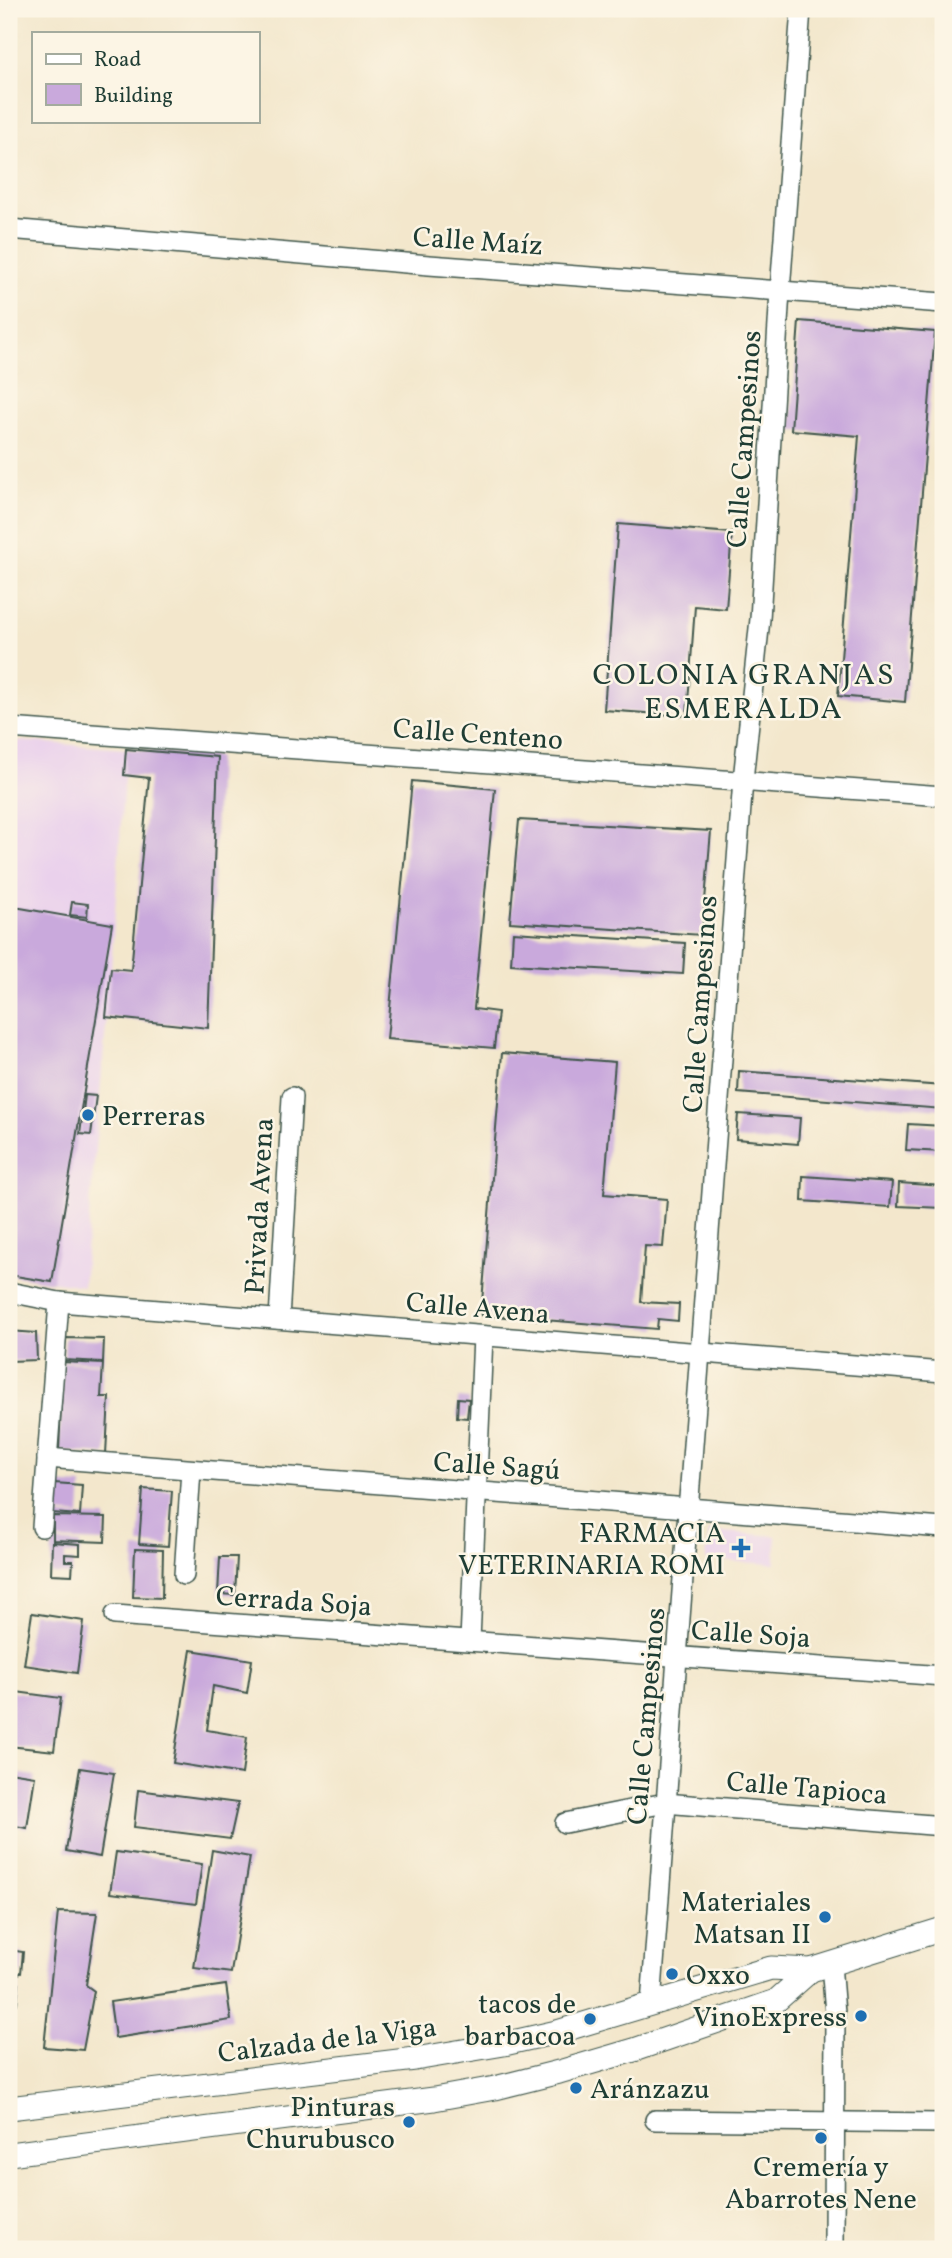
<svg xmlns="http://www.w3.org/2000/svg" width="952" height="2258" viewBox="0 0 952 2258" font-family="Vollkorn,serif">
<rect width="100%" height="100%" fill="#fcf5e5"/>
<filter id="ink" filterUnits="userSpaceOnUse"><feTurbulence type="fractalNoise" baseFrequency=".0143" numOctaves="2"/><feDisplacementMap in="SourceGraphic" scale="14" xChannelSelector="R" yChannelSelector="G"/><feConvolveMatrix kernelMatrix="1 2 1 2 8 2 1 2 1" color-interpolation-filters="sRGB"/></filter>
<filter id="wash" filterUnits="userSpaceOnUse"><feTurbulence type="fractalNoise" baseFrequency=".00686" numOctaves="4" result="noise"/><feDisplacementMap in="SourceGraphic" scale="28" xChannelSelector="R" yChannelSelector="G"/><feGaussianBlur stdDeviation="1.57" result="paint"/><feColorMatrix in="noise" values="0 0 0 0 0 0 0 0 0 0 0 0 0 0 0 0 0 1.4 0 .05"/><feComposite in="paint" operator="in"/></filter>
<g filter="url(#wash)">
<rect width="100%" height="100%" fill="#f3e7cc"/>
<g fill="#ead1ec">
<polygon points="9,740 126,749 111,968 83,1286 9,1275"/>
<polygon points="709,1531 776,1536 775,1564 706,1560"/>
</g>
<g id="blocks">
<g fill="#c9a9dc">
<polygon points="799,321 935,332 905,702 838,696 859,436 791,430"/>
<polygon points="618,524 732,533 726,609 695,606 687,716 604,710"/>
<polygon points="126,749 218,757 208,1028 106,1017 111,968 131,970 149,778 124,775"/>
<polygon points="412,781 495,789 474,1009 498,1012 494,1048 387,1039"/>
<polygon points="519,820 711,831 702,935 510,922"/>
<polygon points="72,902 88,904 87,917 70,915"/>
<polygon points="9,906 112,924 52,1282 9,1275"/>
<polygon points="513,932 685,943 683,974 511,964"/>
<polygon points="502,1053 615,1062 604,1194 667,1199 663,1247 645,1246 641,1302 679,1304 678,1321 658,1319 657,1329 481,1315"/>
<polygon points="739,1071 943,1086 943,1109 738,1093"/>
<polygon points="85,1095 96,1096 91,1135 80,1134"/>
<polygon points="738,1114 800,1118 798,1144 736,1139"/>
<polygon points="908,1124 943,1126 943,1152 906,1150"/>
<polygon points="803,1176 892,1182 890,1207 802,1201"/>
<polygon points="899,1183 943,1186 943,1208 898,1206"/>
<polygon points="9,1331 36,1333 37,1360 9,1361"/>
<polygon points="65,1338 104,1339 103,1362 64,1360"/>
<polygon points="63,1362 103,1364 101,1397 109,1397 106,1454 59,1451"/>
<polygon points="458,1398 469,1399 467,1418 457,1417"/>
<polygon points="54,1483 82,1485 80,1515 52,1513"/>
<polygon points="143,1489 172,1491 168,1546 139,1544"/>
<polygon points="53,1516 106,1517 105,1542 53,1540"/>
<polygon points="52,1542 80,1544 80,1555 65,1554 65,1561 73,1561 72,1575 51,1574"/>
<polygon points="135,1549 163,1550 162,1598 133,1597"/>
<polygon points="220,1557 237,1557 235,1595 218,1594"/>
<polygon points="32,1613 84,1621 77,1673 24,1665"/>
<polygon points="191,1650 252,1660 247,1693 213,1686 207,1730 247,1737 242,1774 173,1763"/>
<polygon points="9,1691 61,1698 54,1751 9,1746"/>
<polygon points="80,1768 114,1773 100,1857 66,1851"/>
<polygon points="9,1772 35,1776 27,1828 9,1825"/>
<polygon points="138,1790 238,1803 230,1839 134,1827"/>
<polygon points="212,1850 250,1857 231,1973 194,1968"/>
<polygon points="116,1852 202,1864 196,1904 110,1893"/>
<polygon points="58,1912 97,1913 86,1985 94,1991 83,2050 44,2047"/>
<polygon points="9,1950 23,1952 21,1973 11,1976 11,1982 9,1981"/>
<polygon points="9,1983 19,1984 17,2004 9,2003"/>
<polygon points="226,1985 231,2020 115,2038 110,2002"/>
</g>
</g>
</g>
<g filter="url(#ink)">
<use href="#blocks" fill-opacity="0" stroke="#3f564b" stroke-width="2"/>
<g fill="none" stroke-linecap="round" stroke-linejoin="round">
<defs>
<g id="minor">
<polyline points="9,229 429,265 943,303"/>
<polyline points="9,728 943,796"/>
<polyline points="9,1292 59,1302 943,1372"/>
<polyline points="279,1319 292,1097"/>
<polyline points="47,1458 943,1528"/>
<polyline points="42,1527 59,1302"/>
<polyline points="184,1575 191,1470"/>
<polyline points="115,1615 943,1676"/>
<polyline points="470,1641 483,1336"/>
<polyline points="565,1823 665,1803 943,1826"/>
<polyline points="831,1964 835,2013 834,2249"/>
<polyline points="651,2004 743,780 760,619 780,291 801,9"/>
<polyline points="655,2120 943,2123"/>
</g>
<g id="major">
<polyline points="9,2108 415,2059 504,2044 557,2032 771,1968 811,1970 943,1929"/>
<polyline points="9,2154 434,2099 495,2088 559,2072 634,2050 776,2001 811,1970"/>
</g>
</defs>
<use href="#minor" stroke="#3f564b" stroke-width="22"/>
<use href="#major" stroke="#3f564b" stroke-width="25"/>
<use href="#minor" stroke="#fff" stroke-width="19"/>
<use href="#major" stroke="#fff" stroke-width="23"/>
</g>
</g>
<g fill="#1f6fb2" stroke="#fcf5e5" stroke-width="2.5">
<circle cx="88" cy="1115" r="7"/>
<path d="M737.5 1537.5h7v7h7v7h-7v7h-7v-7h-7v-7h7z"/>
<circle cx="825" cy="1917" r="7"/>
<circle cx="672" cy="1974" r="7"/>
<circle cx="861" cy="2016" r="7"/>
<circle cx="590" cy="2019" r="7"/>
<circle cx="576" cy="2088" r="7"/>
<circle cx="409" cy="2122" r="7"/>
<circle cx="821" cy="2138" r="7"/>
</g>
<g text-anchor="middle" stroke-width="5" stroke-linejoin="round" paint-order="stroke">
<g font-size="28" fill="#1f3d34" stroke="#fcf5e5">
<text transform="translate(478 240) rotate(4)" y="10">Calle Maíz</text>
<text transform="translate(743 439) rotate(-86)" y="10">Calle Campesinos</text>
<text transform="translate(478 733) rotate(4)" y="10">Calle Centeno</text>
<text transform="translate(699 1004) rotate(-86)" y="10">Calle Campesinos</text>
<text transform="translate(258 1206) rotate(-87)" y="10">Privada Avena</text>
<text transform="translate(478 1307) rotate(5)" y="10">Calle Avena</text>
<text transform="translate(497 1465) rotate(4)" y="10">Calle Sagú</text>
<text transform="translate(294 1600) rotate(4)" y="10">Cerrada Soja</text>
<text transform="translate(751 1633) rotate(4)" y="10">Calle Soja</text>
<text transform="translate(645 1716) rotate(-85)" y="10">Calle Campesinos</text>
<text transform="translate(807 1787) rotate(5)" y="10">Calle Tapioca</text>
<text transform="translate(327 2039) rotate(-7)" y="10">Calzada de la Viga</text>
</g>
<g font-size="28" fill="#1f3d34" stroke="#fcf5e5" text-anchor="end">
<text x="102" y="1125" text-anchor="start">Perreras</text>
<text x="725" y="1542">FARMACIA<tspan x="725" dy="32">VETERINARIA ROMI</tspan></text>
<text x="811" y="1911">Materiales<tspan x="811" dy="32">Matsan II</tspan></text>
<text x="686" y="1984" text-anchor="start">Oxxo</text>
<text x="576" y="2013">tacos de<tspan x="576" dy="32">barbacoa</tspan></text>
<text x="847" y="2026">VinoExpress</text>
<text x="590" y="2098" text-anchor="start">Aránzazu</text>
<text x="395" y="2116">Pinturas<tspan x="395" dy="32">Churubusco</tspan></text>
<text x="821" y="2176" text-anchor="middle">Cremería y<tspan x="821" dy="32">Abarrotes Nene</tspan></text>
</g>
<g font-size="30" letter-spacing="2" fill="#1f3d34" stroke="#fcf5e5">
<text x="744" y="684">COLONIA GRANJAS<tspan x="744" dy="34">ESMERALDA</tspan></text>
</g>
</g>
<rect width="952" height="2258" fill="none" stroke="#fcf5e5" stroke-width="35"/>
<rect x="32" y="32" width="228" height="91" fill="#fcf5e5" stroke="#a4ab9e" stroke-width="2"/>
<rect x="46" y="54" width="35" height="10" fill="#ffffff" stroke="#a4ab9e" stroke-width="2"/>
<text x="94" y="66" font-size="21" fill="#1f3d34">Road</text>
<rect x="46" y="84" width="35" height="21" fill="#c9a9dc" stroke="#a4ab9e" stroke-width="2"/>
<text x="94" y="102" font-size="21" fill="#1f3d34">Building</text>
</svg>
